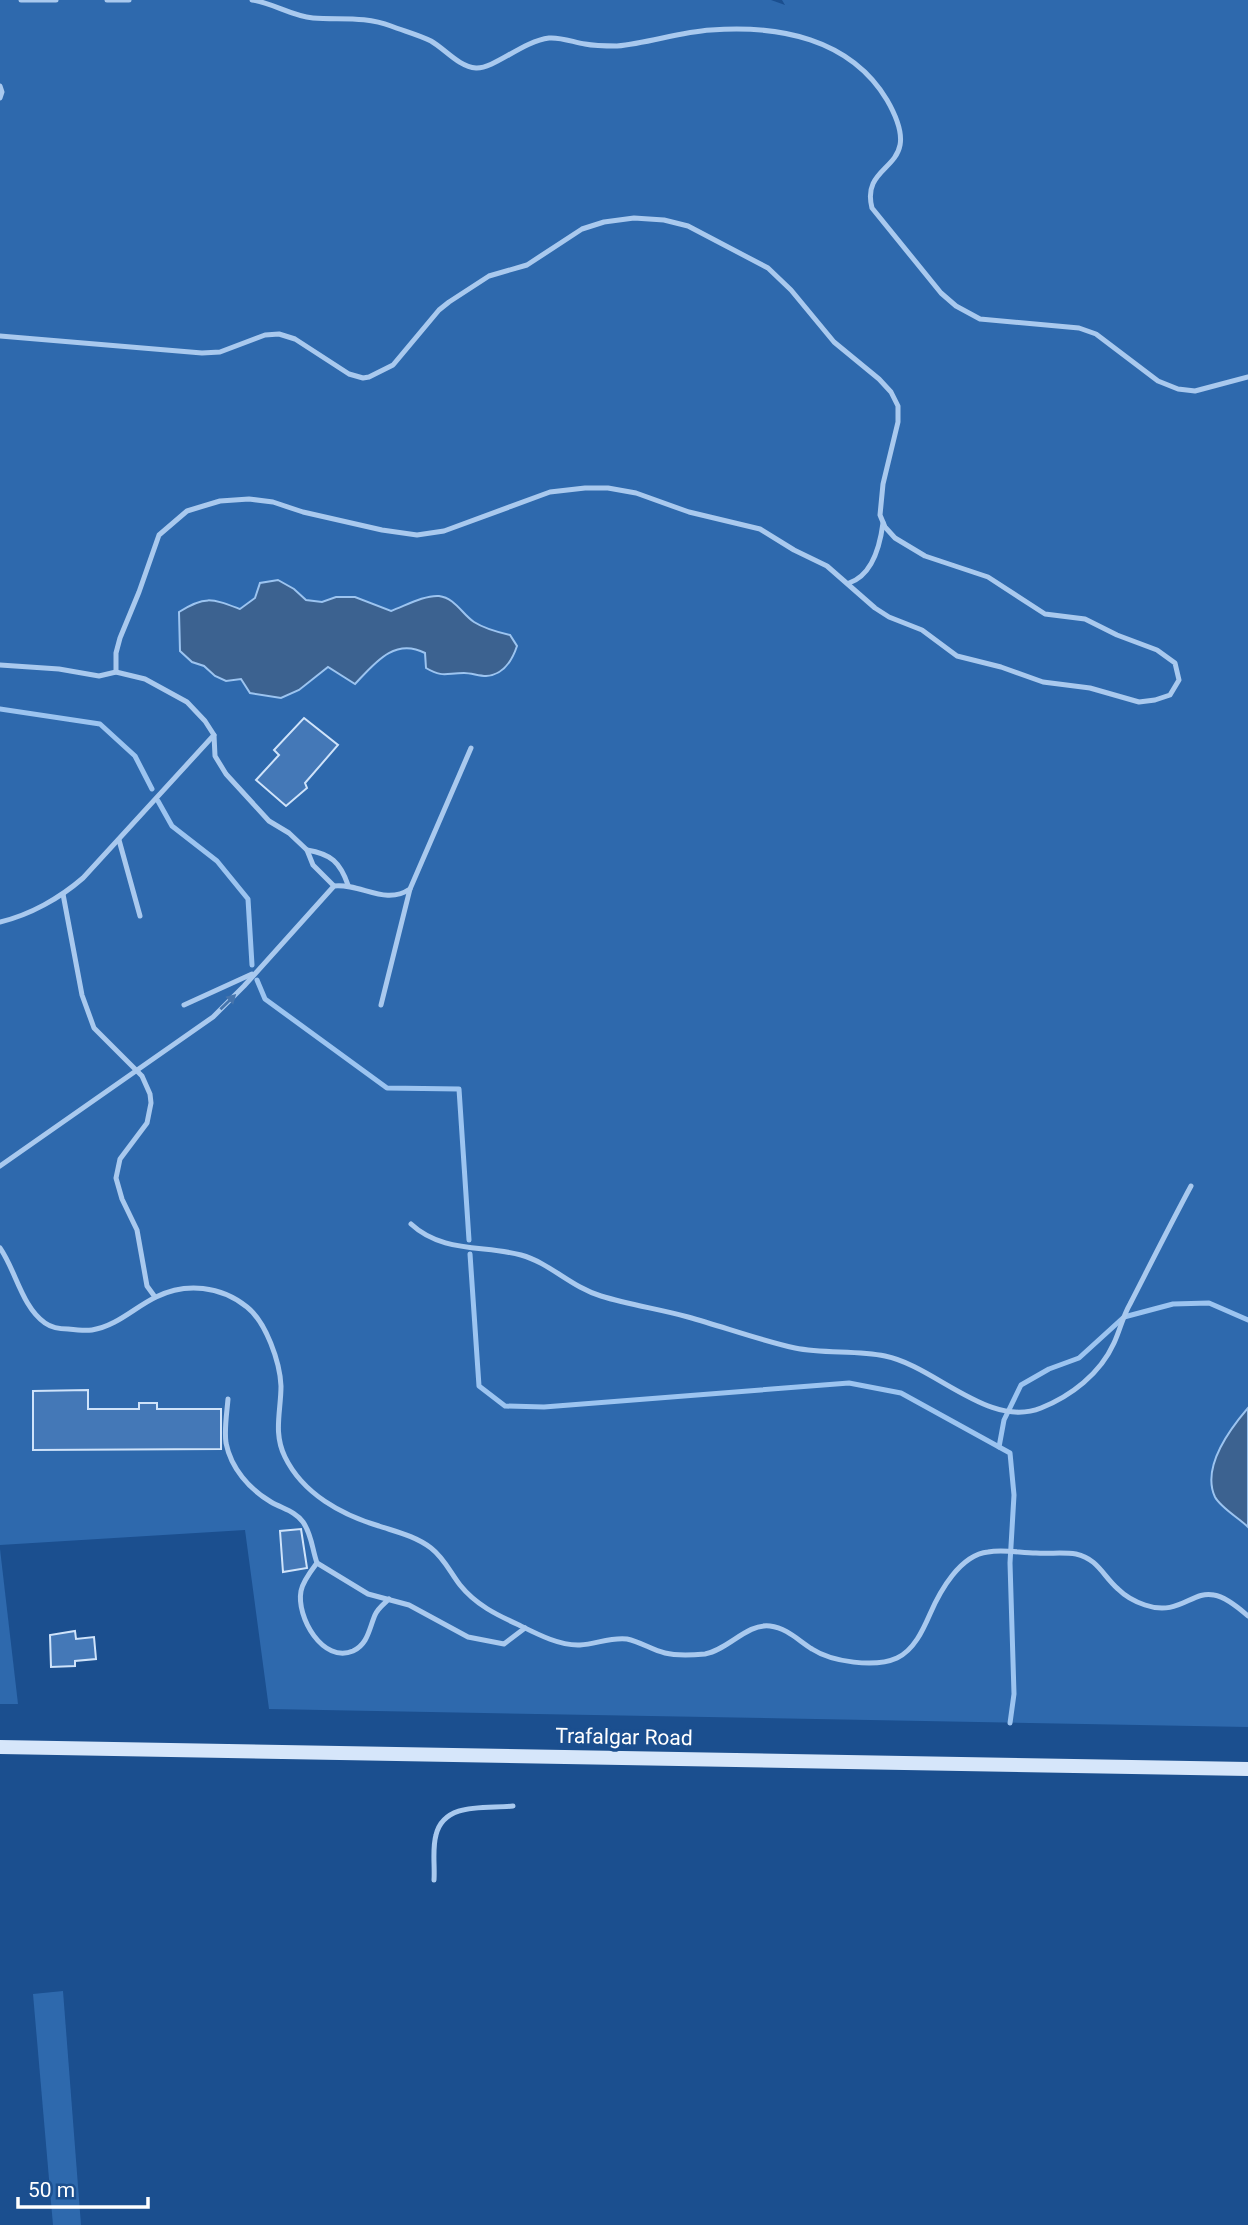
<svg xmlns="http://www.w3.org/2000/svg" width="1248" height="2225" viewBox="0 0 1248 2225" font-family="Roboto,sans-serif">
<rect width="100%" height="100%" fill="#1b4f8f"/>
<g fill="#2e69ad">
<polygon points="0,0 771,0 785,5 782,0 1248,0 1248,1727 269,1709 245,1530 0,1545"/>
<polygon points="0,1549 18,1704 0,1704"/>
<polygon points="63,1991 81,2225 53,2225 33,1994"/>
</g>
<g fill="#3c6290" stroke="#9cc4f0" stroke-width="2">
<path d="M278,580L294,589L306,600L322,602L336,597H355L391,611C405,606 424,595 439,596C455,598 462,614 474,622C485,629 497,632 510,635L517,646C512,661 503,675 486,676C479,676 471,673 464,673C446,673 443,678 426,668L425,653C394,637 374,664 355,684L328,667L299,690L281,698L250,693L241,679L226,681L215,676L204,666L192,662L180,651L179,612C205,595 213,599 240,609L255,598L260,583Z"/>
<path d="M1248,1408V1527C1239,1518 1221,1508 1215,1497C1201,1467 1230,1429 1248,1408Z"/>
</g>
<g fill="none" stroke-linecap="round" stroke-linejoin="round">
<g stroke="#9cc4f0" stroke-width="5">
<polyline points="0,709 100,724 135,756 152,789"/>
<polyline points="158,801 172,826 217,861 248,899 252,965"/>
<polyline points="257,980 265,999 387,1088 459,1089 469,1240"/>
<polyline points="470,1254 479,1386 505,1406 544,1407 849,1383 901,1393 1010,1453 1014,1495 1010,1563 1014,1694 1010,1723"/>
<polyline points="999,1447 1004,1420 1021,1385 1049,1369 1079,1358 1124,1317 1173,1304 1209,1303 1248,1320"/>
</g>
</g>
<g fill="#4478b7" stroke="#cfe3fa" stroke-width="2">
<polygon points="304,718 338,745 305,783 307,788 286,806 256,780 279,755 274,750"/>
<polygon points="88,1390 88,1409 139,1409 139,1403 157,1403 157,1409 221,1409 221,1449 33,1450 33,1391"/>
<polygon points="301,1529 307,1568 283,1572 280,1531"/>
<polygon points="75,1631 76,1639 94,1637 96,1659 75,1661 75,1666 51,1667 50,1635"/>
</g>
<g fill="none" stroke-linecap="round" stroke-linejoin="round">
<g stroke="#a9c9ee" stroke-width="5">
<polyline points="21,0 56,0"/>
<polyline points="107,0 129,0"/>
<path d="M252,0C273,3 291,16 313,18C340,20 365,16 391,26C404,31 419,35 431,41C445,49 459,67 476,68C494,69 523,41 549,38C561,37 573,42 585,44C595,46 606,46 617,46C649,43 679,32 711,30C778,25 850,38 887,100C929,173 859,158 872,208L941,293L956,306L980,319L1079,328L1096,334L1158,381L1178,389L1195,391L1248,377"/>
<polyline points="0,86 2,92 0,98"/>
<polyline points="0,336 202,353 220,352 265,335 279,334 295,339 349,374 363,378 369,377 393,365 439,310 449,302 489,276 527,265 582,229 604,222 634,218 664,220 688,226 768,268 791,290 834,342 879,379 891,392 898,406 898,422 883,484 880,515 885,527 895,538 925,556 988,577 1045,614 1085,619 1117,635 1157,650 1175,663 1179,680 1170,695 1155,700 1139,702 1090,688 1043,682 1001,667 957,656 922,630 889,617 875,608 827,566 794,550 760,529 689,512 636,493 608,488 585,488 550,492 444,531 417,535 382,530 303,512 273,502 249,499 220,501 187,511 159,535 139,592 120,638 116,653 116,672"/>
<path d="M849,583C873,575 880,546 883,523"/>
<polyline points="0,665 59,669 99,676 116,672 145,679 187,702 205,721 214,735 215,756 226,774 269,821 289,833 307,850 313,865 334,886"/>
<polyline points="119,840 140,916"/>
<path d="M307,850C331,854 340,862 348,885"/>
<polyline points="63,894 82,995 94,1028 142,1076 150,1094 151,1103 147,1123 120,1159 116,1178 122,1199 137,1230 147,1286 155,1297"/>
<path d="M0,922C30,915 60,898 83,878L214,735"/>
<polyline points="184,1005 252,974"/>
<polyline points="381,1005 410,889"/>
<path d="M0,1166L213,1017L244,986L334,886C361,883 385,906 410,889L471,748"/>
<path d="M411,1224C442,1253 484,1245 521,1255C550,1263 571,1287 601,1296C630,1305 659,1309 688,1317C724,1327 759,1340 795,1348C824,1354 856,1350 885,1356C935,1366 989,1429 1041,1408C1071,1396 1100,1374 1114,1343C1120,1330 1123,1316 1130,1304C1150,1265 1170,1225 1191,1186"/>
<path d="M0,1248C16,1271 22,1307 45,1323C52,1328 60,1329 68,1329C76,1330 85,1331 92,1330C117,1326 135,1307 156,1297C186,1282 221,1286 247,1307C266,1322 280,1362 281,1386C281,1411 273,1433 285,1457C303,1494 342,1515 379,1526C397,1532 415,1536 431,1548C444,1558 450,1572 460,1585C476,1605 497,1615 519,1625C537,1634 560,1646 580,1645C596,1644 611,1637 627,1639C641,1642 652,1650 665,1653C677,1656 693,1655 705,1654C728,1650 747,1623 770,1626C787,1628 799,1641 812,1649C832,1662 875,1668 897,1658C914,1650 923,1630 930,1614C940,1591 960,1555 988,1552C1003,1549 1021,1553 1036,1553C1049,1554 1063,1552 1076,1554C1098,1559 1103,1576 1118,1589C1125,1596 1136,1602 1145,1605C1179,1617 1192,1590 1214,1595C1226,1597 1239,1608 1248,1616"/>
<path d="M228,1399C227,1412 224,1429 226,1443C231,1468 249,1489 271,1502C283,1509 295,1511 303,1522C312,1535 312,1549 317,1563L368,1594L409,1605L468,1637L504,1644L525,1628"/>
<path d="M317,1563C311,1571 303,1581 301,1591C296,1617 323,1664 353,1651C368,1644 369,1629 375,1615C378,1608 384,1604 389,1599"/>
<path d="M434,1880C435,1865 432,1849 436,1835C444,1801 487,1809 513,1806"/>
</g>
<polyline stroke="#d6e6fa" stroke-width="14" points="0,1747 1248,1769"/>
</g>
<defs><path id="oneway-solid" d="M-6-.8H1V-3.2L6.5 0L1 3.2V.8H-6Z" transform="scale(1.75)"/></defs>
<use fill="#4674ac" href="#oneway-solid" transform="translate(228 1002) rotate(-44)"/>
<g text-anchor="middle" stroke-width="7" stroke-linejoin="round" paint-order="stroke">
<g font-size="21" fill="#fff" stroke="#1b4f8f">
<text transform="translate(624 1737) rotate(1)" y="7">Trafalgar Road</text>
</g>
</g>
<path d="M18 2197v10h130v-10" fill="none" stroke="#ffffff" stroke-width="3.5"/>
<text x="28" y="2197" font-size="21" fill="#ffffff" stroke="#1b4f8f" stroke-width="5" paint-order="stroke">50 m</text>
</svg>
